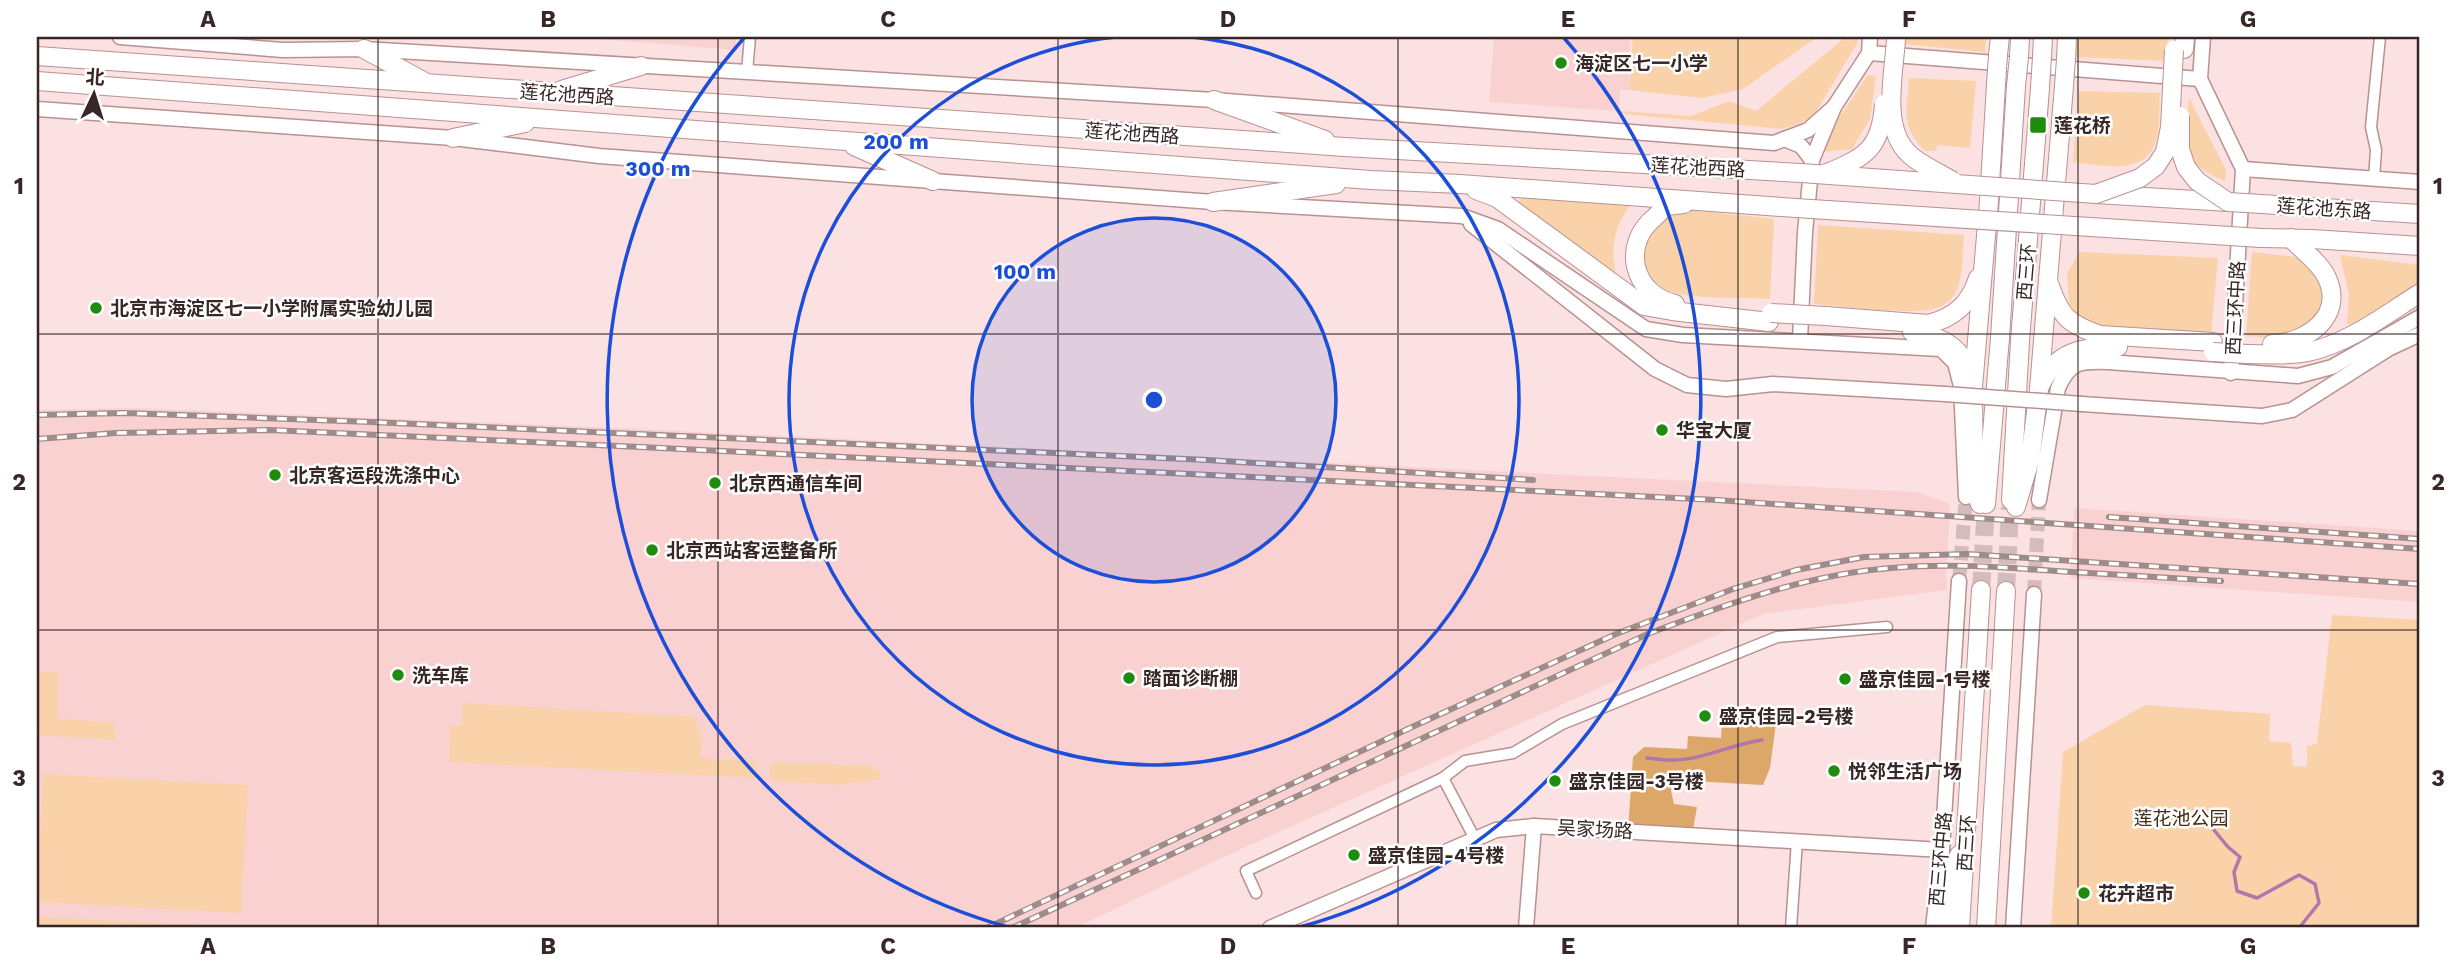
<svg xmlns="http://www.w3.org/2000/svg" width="2457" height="965" viewBox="0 0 2457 965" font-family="'Work Sans','Noto Sans SC',sans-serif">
<rect width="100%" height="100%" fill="#fbe1e1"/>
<g fill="#fad1d1">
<polygon points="574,37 736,37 736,50"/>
<polygon points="1494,37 1630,37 1629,90 1620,90 1619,111 1489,102"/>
<polygon points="135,408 618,428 1917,492 1950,504 1946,578 1947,590 1763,614 1228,855 1075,928 37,928 37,410"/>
<polygon points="2074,508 2420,531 2420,602 2070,578"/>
</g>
<g fill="#f9d2a9">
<polygon points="1633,37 1817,37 1743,89 1702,98 1629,90"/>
<polygon points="1842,37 1858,37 1858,42 1814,115 1801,123 1782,129 1626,114 1619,111 1691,116 1729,101 1756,111 1842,40"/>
<polygon points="1903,37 1986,37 1985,52 1903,44"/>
<polygon points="2078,37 2168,37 2166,61 2076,57"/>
<polygon points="1868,75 1876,76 1870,119 1852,149 1820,152 1827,135"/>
<path d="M1909,78L1976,81L1970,148L1938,145L1935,151H1925C1900,125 1907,110 1909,78Z"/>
<path d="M2079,91L2160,93C2159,107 2160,123 2157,137C2148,178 2103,165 2073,162Z"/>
<path d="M2189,98L2226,170L2225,181C2176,160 2186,146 2189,98Z"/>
<path d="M1523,198L1630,205C1612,231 1610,251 1617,281L1517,203Z"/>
<path d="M1681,209L1774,219L1770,299C1746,297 1685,300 1666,290C1653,283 1641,265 1641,250C1642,233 1667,216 1681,209Z"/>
<path d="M1818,225L1964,235C1962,253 1964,273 1957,289C1954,299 1943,307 1933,309C1903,315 1846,306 1814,304Z"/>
<polygon points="2079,252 2218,258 2211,334 2094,327 2076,315 2069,303 2067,274"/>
<polygon points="2252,252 2296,257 2307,266 2321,287 2322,304 2312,326 2271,338 2246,336"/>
<polygon points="2340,255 2420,265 2420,285 2354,325 2347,324 2349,295"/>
<polygon points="2332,615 2420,620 2420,928 2051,928 2063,752 2145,705 2270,714 2269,741 2291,743 2293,766 2307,767 2307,746 2317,744"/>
<polygon points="37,672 59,672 57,718 114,723 116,740 37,735"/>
<polygon points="463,703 697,717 697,729 701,732 700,758 757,762 756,778 449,762 451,725 462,726"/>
<polygon points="777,762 870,766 878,769 881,775 880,779 840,785 774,781 770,776 769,768"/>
<polygon points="43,774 248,785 241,913 37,902"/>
<polygon points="37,917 241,927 241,928 37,928"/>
</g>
<polygon fill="#dda76a" points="1722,720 1776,723 1770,768 1763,785 1675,780 1671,791 1674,804 1697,807 1692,835 1628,831 1633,757 1644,747 1687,749 1688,736 1721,738"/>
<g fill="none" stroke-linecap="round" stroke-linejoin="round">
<g stroke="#b177ab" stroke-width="3.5">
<path d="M1647,758C1656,759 1666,761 1675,760C1705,759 1733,744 1762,740"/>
<polyline points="2209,824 2228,847 2240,857 2234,872 2237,891 2257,898 2299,875 2315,884 2319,903 2299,928"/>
</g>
<g stroke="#d4bcbc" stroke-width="14" stroke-dasharray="14 7" stroke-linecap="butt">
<polyline points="1959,581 1966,497"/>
<polyline points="2034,594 2039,500"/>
</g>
<g stroke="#d4bcbc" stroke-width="18" stroke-dasharray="18 9" stroke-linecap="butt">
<polyline points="1981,590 1986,504"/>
<polyline points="2006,591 2010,507"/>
</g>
<defs>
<g id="minor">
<polyline points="747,72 750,37"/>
<polyline points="2374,179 2376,150 2371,127 2380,37"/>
<polyline points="1443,778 1475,839"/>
<polyline points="1256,893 1246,871 1443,778 1465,761 1513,753 1562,724 1777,637 1887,627"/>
<polyline points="1791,928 1797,841"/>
</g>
<g id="tertiary">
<polyline points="120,37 283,50 364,49 1214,100 1774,143 1808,130 1834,107"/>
<polyline points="2203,37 2200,79 2243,169 2231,373"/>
<polyline points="1869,53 2200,79"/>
<polyline points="37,109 453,138 599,156 1213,202 1462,216 1498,229 1646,329 1683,335 1941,349 1955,363 1961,386 1966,497"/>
<polyline points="1784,139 1801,146 1812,160 1834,107 1869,53 1870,37"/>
<polyline points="2243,169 2420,182"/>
<polyline points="1471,224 1655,369 1687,385 1726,389 1773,384 1945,394"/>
<polyline points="1800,340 1805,232 1812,160"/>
<polyline points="2082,404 2262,416 2292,410 2388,349 2420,334"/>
<path d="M2039,500L2058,388C2070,361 2081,361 2108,362L2298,376L2332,367L2420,317"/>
<polyline points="1270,928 1496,830 1534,826 1942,850"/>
<polyline points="1526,928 1534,826"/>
<polyline points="1933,928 1942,850 1959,581"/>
<polyline points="2013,928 2034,594"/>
</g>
<g id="trunk">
<polyline points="364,49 423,81"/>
<polyline points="2184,49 2185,37"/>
<polyline points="1998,55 2000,37"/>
<polyline points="37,56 1344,147 1801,173"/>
<polyline points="2019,57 2020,37"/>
<polyline points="2042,57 2043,37"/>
<polyline points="2066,59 2067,37"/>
<polyline points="37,81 1371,180 1460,184 1796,208"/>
<polyline points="561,90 641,66"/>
<polyline points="1214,100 1325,140"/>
<polyline points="453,138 525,123"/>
<polyline points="854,146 933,181"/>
<polyline points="1476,190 1497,198 1644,306 1672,311 1769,322"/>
<polyline points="2096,194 2228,202"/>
<polyline points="1213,202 1336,184"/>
<polyline points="2262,204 2420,214"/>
<polyline points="2261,238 2312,239 2420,246"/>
<path d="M2050,286C2061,317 2068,324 2100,335L2213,342"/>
<path d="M1675,304C1632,294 1621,244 1655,217C1658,214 1663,208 1667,206C1672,205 1679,205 1684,204"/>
<path d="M1826,316L1928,324C1954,318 1970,304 1978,278"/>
<path d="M1912,332C1942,335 1965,349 1972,380"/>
<path d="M2272,344C2306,343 2345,317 2327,278C2320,262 2302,251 2291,238"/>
<path d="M2247,354C2266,354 2289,356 2308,352C2349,343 2385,315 2420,293"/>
<path d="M2040,386C2056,351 2083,346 2118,347"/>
<polyline points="2011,500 2020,341 2040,88"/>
<polyline points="1980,504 1974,489 1973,387 1989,201 1996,84"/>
<polyline points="1986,504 2000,338 2016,86"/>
<polyline points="2016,507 2030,460 2039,389 2064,86"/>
<polyline points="1947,928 1952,878 1959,855"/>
<polyline points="1960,928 1981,590"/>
<polyline points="1986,928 2006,591"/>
</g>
</defs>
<use href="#minor" stroke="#b99191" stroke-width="13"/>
<use href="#tertiary" stroke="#b99191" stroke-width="17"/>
<use href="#trunk" stroke="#b99191" stroke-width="20"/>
<use href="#minor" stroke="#fff" stroke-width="10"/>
<use href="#tertiary" stroke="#fff" stroke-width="14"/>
<use href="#trunk" stroke="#fff" stroke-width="18"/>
<defs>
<g id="rail">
<polyline points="37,415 124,413 371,422 1207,460 1533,480"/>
<polyline points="37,439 116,433 270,430 640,447 1717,500 2420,549"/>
<polyline points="2109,517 2420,539"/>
<polyline points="987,928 1412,727 1616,634 1733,589 1796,570 1864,557 1967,554 2420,584"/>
<path d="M1012,928L1650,633C1727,604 1809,574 1891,568C1946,563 2002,567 2056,571C2111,574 2166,578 2221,581"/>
</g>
</defs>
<use href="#rail" stroke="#9f8b8a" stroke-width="6"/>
<use href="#rail" stroke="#fff" stroke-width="3.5" stroke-dasharray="10" stroke-linecap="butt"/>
<defs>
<polyline id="tertiary-bridge" points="1945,394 2082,404"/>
<g id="trunk-bridge">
<path d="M1896,39C1894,76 1879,134 1915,159C1926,167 1941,174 1953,181"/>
<polyline points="1996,84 1998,55"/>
<polyline points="2016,86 2019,57"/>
<polyline points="2064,86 2066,59"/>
<polyline points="2040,88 2042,57"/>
<polyline points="2180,116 2180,149 2186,167 2197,181 2228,202 2262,204"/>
<polyline points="1801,173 2096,194 2140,178 2156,166 2165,152 2170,127 2174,50"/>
<path d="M1827,173C1866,157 1881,148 1884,104"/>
<polyline points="1796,208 2261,238"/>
<polyline points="1771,313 1826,316"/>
<polyline points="2213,352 2247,354"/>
</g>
</defs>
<use href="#tertiary-bridge" stroke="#b99191" stroke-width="17" stroke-linecap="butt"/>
<use href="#trunk-bridge" stroke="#b99191" stroke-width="20" stroke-linecap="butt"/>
<use href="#tertiary-bridge" stroke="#fff" stroke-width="14"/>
<use href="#trunk-bridge" stroke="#fff" stroke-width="18"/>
</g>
<path fill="none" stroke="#372827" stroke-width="2" stroke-opacity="0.55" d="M378,37V928M718,37V928M1058,37V928M1398,37V928M1738,37V928M2078,37V928M37,334H2420M37,630H2420"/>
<circle cx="1154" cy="400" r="182" fill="#1d4ed8" fill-opacity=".12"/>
<g fill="none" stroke="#1d4ed8" stroke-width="3.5">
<circle cx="1154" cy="400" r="182"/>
<path d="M1192 37A365 365 0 1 1 1116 37"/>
<path d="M1008 927A547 547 0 0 1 744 38M1564 38A547 547 0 0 1 1300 927"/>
</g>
<g fill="#1f8c0e" stroke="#fff" stroke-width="2.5">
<circle cx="1561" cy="63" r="7"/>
<rect x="2029" y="116" width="18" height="18" rx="3.5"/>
<circle cx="96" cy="308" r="7"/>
<circle cx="1662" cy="430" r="7"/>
<circle cx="275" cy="475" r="7"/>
<circle cx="715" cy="483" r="7"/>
<circle cx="652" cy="550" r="7"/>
<circle cx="398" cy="675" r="7"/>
<circle cx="1129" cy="678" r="7"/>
<circle cx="1845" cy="679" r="7"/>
<circle cx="1705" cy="716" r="7"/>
<circle cx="1834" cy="771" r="7"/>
<circle cx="1555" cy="781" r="7"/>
<circle cx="1354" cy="855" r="7"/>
<circle cx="2084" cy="893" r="7"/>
</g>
<g text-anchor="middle" stroke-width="5" stroke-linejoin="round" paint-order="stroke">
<g font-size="19" font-weight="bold" fill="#372827" stroke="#fff" text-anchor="start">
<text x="1575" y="70">海淀区七一小学</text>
<text x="2054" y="132">莲花桥</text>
<text x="110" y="315">北京市海淀区七一小学附属实验幼儿园</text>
<text x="1676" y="437">华宝大厦</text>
<text x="289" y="482">北京客运段洗涤中心</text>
<text x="729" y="490">北京西通信车间</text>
<text x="666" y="557">北京西站客运整备所</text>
<text x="412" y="682">洗车库</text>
<text x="1143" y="685">踏面诊断棚</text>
<text x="1859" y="686">盛京佳园-1号楼</text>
<text x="1719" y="723">盛京佳园-2号楼</text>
<text x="1848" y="778">悦邻生活广场</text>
<text x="1569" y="788">盛京佳园-3号楼</text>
<text x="1368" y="862">盛京佳园-4号楼</text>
<text x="2098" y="900">花卉超市</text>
</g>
<g font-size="19" fill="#372827" stroke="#fff">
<text transform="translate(567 94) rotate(4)" y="7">莲花池西路</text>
<text transform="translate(1132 133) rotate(4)" y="7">莲花池西路</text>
<text transform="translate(1698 167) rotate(3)" y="7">莲花池西路</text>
<text transform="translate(2324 208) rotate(4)" y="7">莲花池东路</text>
<text transform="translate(2026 272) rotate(-85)" y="7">西三环</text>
<text transform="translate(2235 308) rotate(-87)" y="7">西三环中路</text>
<text transform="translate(1595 829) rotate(3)" y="7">吴家场路</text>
<text transform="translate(1966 843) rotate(-86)" y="7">西三环</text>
<text transform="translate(1940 859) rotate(-85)" y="7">西三环中路</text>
</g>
<g font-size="19" fill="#452e13" stroke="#fff">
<text x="2181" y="825">莲花池公园</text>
</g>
</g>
<circle cx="1154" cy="400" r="10" fill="#1d4ed8" stroke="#fff" stroke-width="3.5"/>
<g font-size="21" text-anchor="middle" font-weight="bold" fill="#1d4ed8" stroke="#fff" stroke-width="5" stroke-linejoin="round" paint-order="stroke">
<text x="896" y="149">200 m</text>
<text x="658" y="176">300 m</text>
<text x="1025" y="279">100 m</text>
</g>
<rect width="2457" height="965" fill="none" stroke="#ffffff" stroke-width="77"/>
<g transform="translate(94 94) rotate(4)" stroke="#ffffff" stroke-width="5" paint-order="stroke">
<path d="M0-5L12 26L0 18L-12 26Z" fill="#372827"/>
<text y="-10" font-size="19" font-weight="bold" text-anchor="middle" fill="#372827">北</text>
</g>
<rect x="38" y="38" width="2380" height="888" fill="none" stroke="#372827" stroke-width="2.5"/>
<g font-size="23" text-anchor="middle" font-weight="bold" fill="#372827">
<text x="208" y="27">A</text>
<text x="548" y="27">B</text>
<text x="888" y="27">C</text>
<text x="1228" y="27">D</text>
<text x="1568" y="27">E</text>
<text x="1909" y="27">F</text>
<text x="2248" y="27">G</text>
<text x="19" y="194">1</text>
<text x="2438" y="194">1</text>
<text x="19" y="490">2</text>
<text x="2438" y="490">2</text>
<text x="19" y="786">3</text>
<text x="2438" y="786">3</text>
<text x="208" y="954">A</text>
<text x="548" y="954">B</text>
<text x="888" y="954">C</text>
<text x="1228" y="954">D</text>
<text x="1568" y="954">E</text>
<text x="1909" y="954">F</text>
<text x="2248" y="954">G</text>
</g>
</svg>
